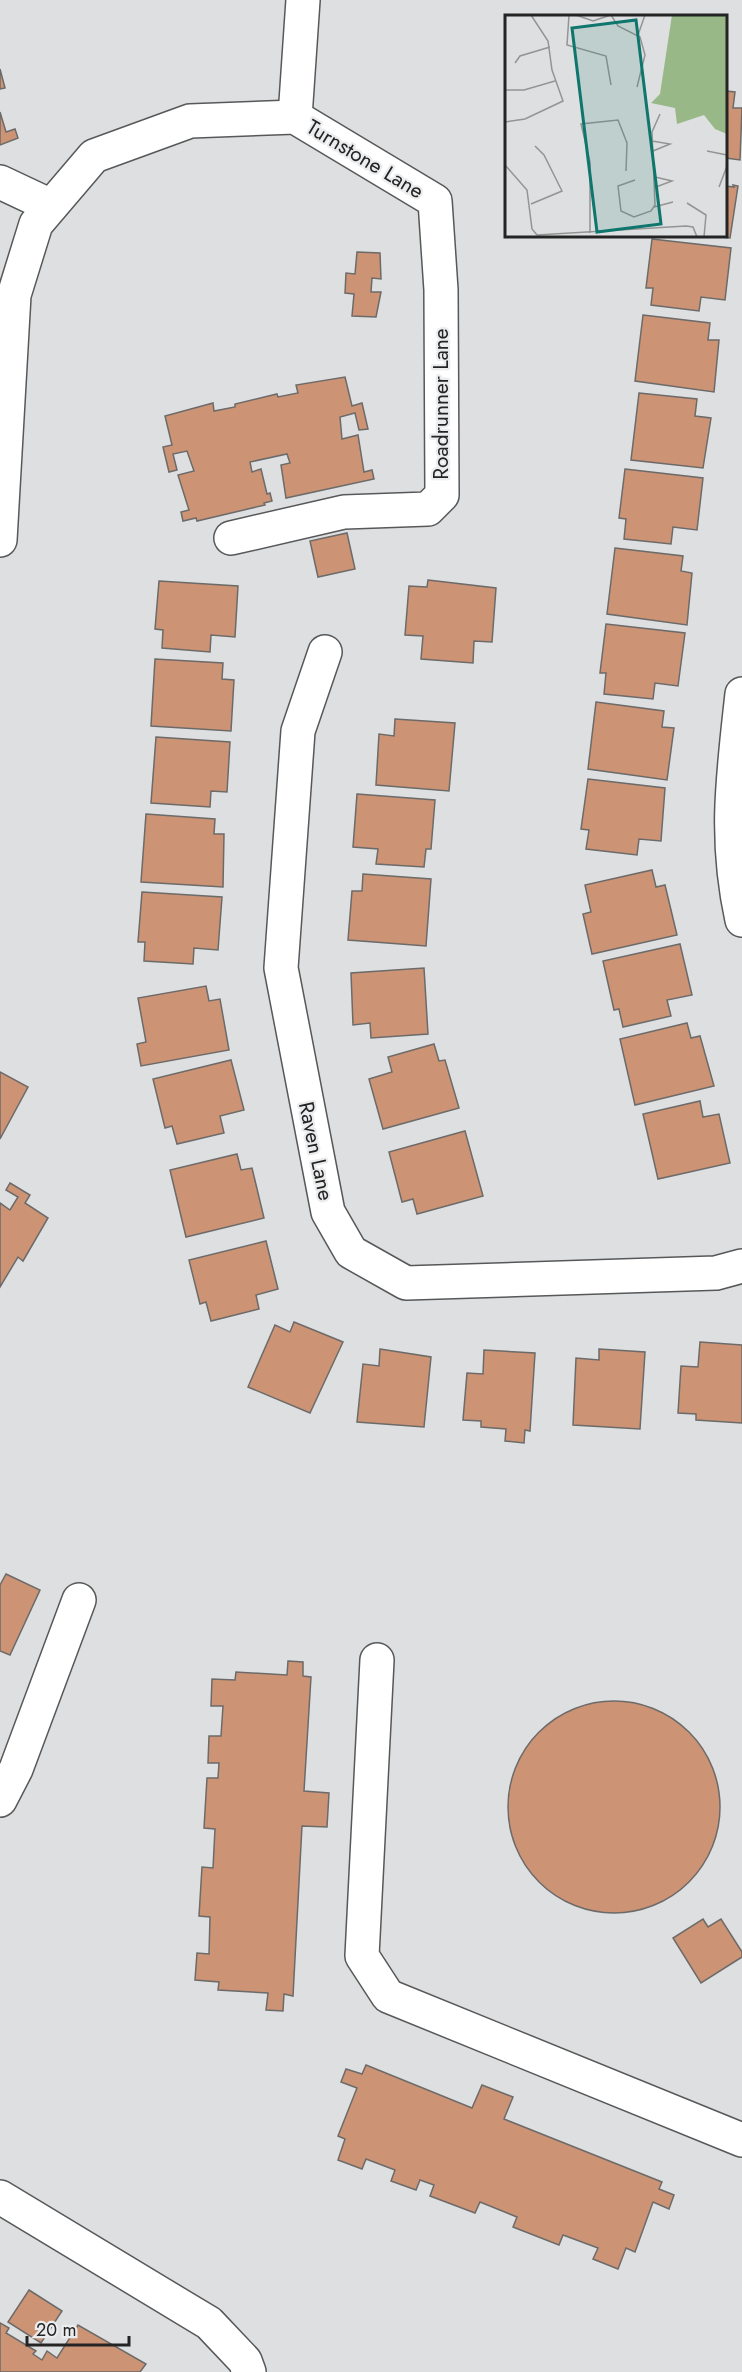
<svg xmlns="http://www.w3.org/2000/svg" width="742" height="2372" viewBox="0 0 742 2372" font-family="Jost,sans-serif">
<rect width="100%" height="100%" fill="#dedfe0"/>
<g fill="#cd9375" stroke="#6c6b6a" stroke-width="1.5">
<polygon points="0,69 5,88 0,89"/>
<polygon points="726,91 735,92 733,108 742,108 740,160 726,158"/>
<polygon points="0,112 6,132 15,129 18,138 0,145"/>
<polygon points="733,185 738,186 730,238 712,236 726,236 726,186 734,187"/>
<polygon points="652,239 731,248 725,300 701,297 699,311 651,305 653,288 646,288"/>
<polygon points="357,252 380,253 381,279 372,278 371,292 381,292 376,317 352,316 354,294 345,293 346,273 355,274"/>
<polygon points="643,315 710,323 708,340 719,340 714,392 635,381"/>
<polygon points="345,377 352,406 362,403 368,429 359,430 355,413 340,417 342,439 358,435 364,472 372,470 374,479 286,498 281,465 290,463 287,454 250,462 252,472 261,469 267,494 270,493 272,501 264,503 265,505 197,521 196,518 183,521 181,512 189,510 178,475 194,471 187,451 173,454 177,470 169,472 163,447 172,445 165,416 213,403 214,411 235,407 235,404 277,394 278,397 298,393 296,385"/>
<polygon points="639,393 697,399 695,416 711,418 703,468 631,460"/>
<polygon points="625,469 703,478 697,530 673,527 671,544 624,539 626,519 619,518"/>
<polygon points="347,533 355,569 318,577 310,541"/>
<polygon points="615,548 683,556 681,571 692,573 687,625 607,614"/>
<polygon points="428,580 496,588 492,642 474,641 473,663 421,659 423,636 405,635 409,586 427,587"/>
<polygon points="159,581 238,586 235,637 211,635 210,652 162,648 163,630 155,629"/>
<polygon points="606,624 685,633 678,686 655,683 653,699 604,694 606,673 600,673"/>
<polygon points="155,659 223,663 222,679 234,680 231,731 151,726"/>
<polygon points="596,702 664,711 662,727 674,728 667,780 588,769"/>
<polygon points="395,719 455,723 449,791 376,785 379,734 394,736"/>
<polygon points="156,737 230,742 227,792 211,791 210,807 151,803"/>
<polygon points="588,779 665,788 661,841 639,839 637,855 586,849 589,830 581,829"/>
<polygon points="357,794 435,800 431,849 426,849 424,867 376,864 378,849 353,847"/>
<polygon points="146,814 215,819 214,834 224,834 223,887 141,882"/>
<polygon points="652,870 656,887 665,885 677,935 592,954 583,914 591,912 585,885"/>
<polygon points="363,874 431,879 426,946 348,940 352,891 362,891"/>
<polygon points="142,892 222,897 218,950 194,948 193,964 144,961 145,942 138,942"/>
<polygon points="680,944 692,995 667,1000 671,1016 623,1027 619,1009 614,1010 603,961"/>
<polygon points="424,968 428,1034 371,1038 370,1023 353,1025 351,973"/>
<polygon points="206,986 209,1001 220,999 229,1050 141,1066 137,1044 146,1042 138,998"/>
<polygon points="687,1023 691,1038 700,1036 714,1086 635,1105 620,1039"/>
<polygon points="434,1044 439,1061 445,1060 459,1108 383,1129 369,1079 392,1072 388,1057"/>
<polygon points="231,1060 244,1110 220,1116 224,1133 177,1144 172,1126 165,1128 153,1079"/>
<polygon points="0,1072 28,1087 0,1139"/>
<polygon points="700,1101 703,1117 719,1114 730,1163 658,1179 643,1114"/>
<polygon points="465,1131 483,1196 417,1214 413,1199 402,1202 389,1152"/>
<polygon points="237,1154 241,1170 252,1168 264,1218 186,1237 170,1170"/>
<polygon points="10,1183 30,1195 25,1203 48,1218 23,1261 18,1257 0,1287 0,1203 10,1210 18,1197 6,1190"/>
<polygon points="266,1241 278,1289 256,1295 259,1309 211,1321 206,1302 200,1304 189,1260"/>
<polygon points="294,1322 343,1342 310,1413 248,1387 275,1325 290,1332"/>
<polygon points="700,1342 742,1345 742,1423 696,1420 696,1414 678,1413 681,1366 698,1367"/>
<polygon points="380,1349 431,1357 424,1427 357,1422 363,1364 379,1366"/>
<polygon points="599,1349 645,1352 640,1429 573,1425 576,1358 599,1360"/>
<polygon points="484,1350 535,1353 530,1431 525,1430 524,1443 505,1441 506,1429 481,1427 481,1421 463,1420 467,1373 483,1374"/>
<polygon points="6,1574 40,1590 10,1655 0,1651 0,1585"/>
<polygon points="288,1661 303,1662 303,1676 311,1677 304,1791 329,1793 327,1827 302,1826 293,1996 284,1994 283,2011 266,2010 268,1993 218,1990 219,1982 195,1980 197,1953 209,1954 210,1917 199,1916 202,1867 213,1868 215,1829 204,1828 207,1778 218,1778 219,1763 208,1763 209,1736 221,1736 223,1706 211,1706 212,1679 235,1680 236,1672 287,1675"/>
<circle cx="614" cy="1807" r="106"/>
<polygon points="703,1919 708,1927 721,1919 742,1952 742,1957 701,1983 673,1938"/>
<polygon points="366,2065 472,2108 482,2085 513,2097 504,2119 662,2182 659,2189 674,2195 669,2209 653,2202 635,2252 626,2248 618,2269 593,2259 598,2248 563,2235 559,2245 513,2227 517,2217 480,2202 475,2213 430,2196 434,2185 420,2180 416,2190 391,2181 395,2170 366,2159 362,2169 338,2160 345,2139 338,2136 357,2088 341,2082 346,2069 362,2074"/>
<polygon points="29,2290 62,2311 41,2343 8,2322"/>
<polygon points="0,2323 9,2328 6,2333 36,2351 33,2354 42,2360 47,2351 57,2358 78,2325 146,2364 140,2372 0,2372"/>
</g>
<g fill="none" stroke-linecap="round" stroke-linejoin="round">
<defs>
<g id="minor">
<polyline points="295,117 303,0"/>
<polyline points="0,182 51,206"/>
<polyline points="0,540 14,295 36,224 94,156 190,121 295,117 435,201 441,290 442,495 428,509 344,512 231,538"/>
<polyline points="325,652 298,731 281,968 328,1212 351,1252 406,1283 716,1273 742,1266"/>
<path d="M742,694C733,776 724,838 742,920"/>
<polyline points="377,1660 362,1956 388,1996 742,2140"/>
<polyline points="0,1800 16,1769 79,1600"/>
<polyline points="0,2197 209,2323 245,2361 249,2372"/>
</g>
</defs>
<use href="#minor" stroke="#575859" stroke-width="36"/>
<use href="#minor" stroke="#fff" stroke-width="33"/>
</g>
<g text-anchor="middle" stroke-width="4.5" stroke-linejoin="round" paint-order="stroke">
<g font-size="21" fill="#242425" stroke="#ebecee">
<text transform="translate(365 159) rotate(31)" y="7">Turnstone Lane</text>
<text transform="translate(441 404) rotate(-90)" y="7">Roadrunner Lane</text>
<text transform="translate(316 1151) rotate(78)" y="7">Raven Lane</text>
</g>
</g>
<g transform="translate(505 15)">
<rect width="222" height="222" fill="#dedfe0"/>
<path d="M167,0H222V119L210,114L199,100L172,109L170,93L146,88L155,79Z" fill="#98b887"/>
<path fill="none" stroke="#949495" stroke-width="1.5" d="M64,0L62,30L101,41L106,70M71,0L88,6L106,0L113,11L135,22L140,40L132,72M133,20L140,0M10,48L15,41L45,32M0,75H19L50,66M0,107L20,104L58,86L47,55L43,26L26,0M147,126L165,129L148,136M202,136L222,140M0,150L22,175L27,214L32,220L181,211L188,212L192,222M150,162L167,166L151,172M130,165L113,171L116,196L129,202L146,196L150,190L147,117L155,99M214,172L222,151M182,188L201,200L199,222M26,189L57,176L39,140L30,131M149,192L168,187M85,218V147L76,109L113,105L122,128L121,156"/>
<path fill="#0f766e" fill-opacity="0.15" stroke="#0f766e" stroke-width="3" d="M131,5L156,209L92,217L67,13Z"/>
<rect width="222" height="222" fill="none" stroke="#242425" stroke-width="3"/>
</g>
<path d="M27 2336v9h102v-9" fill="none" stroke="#242425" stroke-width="3"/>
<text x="36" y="2336" font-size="18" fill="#242425" stroke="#ebecee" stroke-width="4.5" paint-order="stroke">20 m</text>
</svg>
